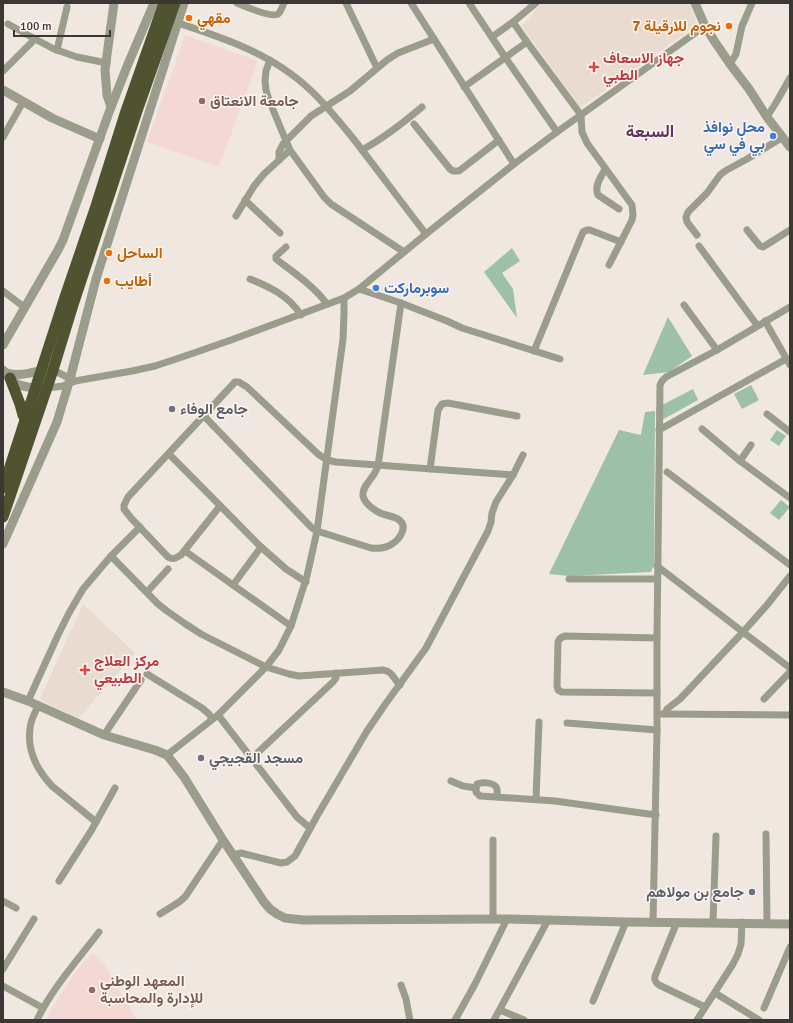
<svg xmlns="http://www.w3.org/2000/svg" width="793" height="1023" viewBox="0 0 793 1023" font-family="Signika,Vazirmatn,sans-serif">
<rect width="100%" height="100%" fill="#f0e7e1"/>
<g fill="#eadbd0">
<polygon points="542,3 689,3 697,25 580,108 522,26"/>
<polygon points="83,604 135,653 78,719 40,699"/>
</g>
<g fill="#f3d8d6">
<polygon points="185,35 258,61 219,167 147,142"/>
<polygon points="93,952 103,962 137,1020 46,1020 53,1006 74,974"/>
</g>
<g fill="#9dc0a9">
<polygon points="512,248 520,261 502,273 513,289 517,318 484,272"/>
<polygon points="668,317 692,356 669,372 643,375"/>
<polygon points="751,385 759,400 742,409 734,394"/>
<polygon points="693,389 698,400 662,420 662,405"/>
<polygon points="655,411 654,564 651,572 569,576 549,574 619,430 641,435 645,412"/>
<polygon points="777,430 786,436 779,446 770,440"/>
<polygon points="781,500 790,507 779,520 770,513"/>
</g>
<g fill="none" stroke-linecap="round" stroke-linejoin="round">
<g stroke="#9a9d8b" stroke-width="7">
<path d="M237,3C244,6 272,18 278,14C281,12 282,7 284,3"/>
<polyline points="346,3 377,68"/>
<polyline points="411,3 514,164"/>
<polyline points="469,3 505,57 557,132"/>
<polyline points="513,22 527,42 581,115 582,132 587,143 632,205 633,215 632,220 609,265"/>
<path d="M178,23C217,36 257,49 291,74C315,91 333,114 352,137C377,169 401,202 426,234"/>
<polyline points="8,24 35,39"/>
<polyline points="492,37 513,22 536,3"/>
<polyline points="57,50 67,7"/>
<polyline points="270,60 266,71 265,81 266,90 269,100 286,141 290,150 324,197 331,204 404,252"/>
<polyline points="730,64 736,54 742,26 752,3"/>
<polyline points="3,71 35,39 54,49 77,57 107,63"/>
<polyline points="464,87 527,42"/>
<polyline points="767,117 777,101 790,78"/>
<polyline points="414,124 450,169 453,171 459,171 499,140"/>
<polyline points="3,137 23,102"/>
<path d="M362,150C384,138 403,123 422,107"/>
<polyline points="279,160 279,152 283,144 311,116 350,91 387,60 398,53 434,39"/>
<path d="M605,169C601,177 594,186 598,195L619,209"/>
<polyline points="245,200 280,233"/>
<polyline points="236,216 254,186 264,174 290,150"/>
<polyline points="747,230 760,246 763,247 790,230"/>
<polyline points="697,235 687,222 686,217 688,212 707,193 720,175 725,171 747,159 783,137"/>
<polyline points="699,246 757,325"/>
<path d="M286,247L276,256V259C294,273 314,286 327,304"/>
<path d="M250,279C270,287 289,296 301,315"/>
<polyline points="359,289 401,303 447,321 462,328 560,359"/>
<polyline points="3,291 24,307"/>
<polyline points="684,305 717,350"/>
<polyline points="765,321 790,365"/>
<polyline points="534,351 583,232 587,230 590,230 621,242"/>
<polyline points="53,370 75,381"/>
<polyline points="48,388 63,386 75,381 132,371 155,366 188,355 231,340 344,298 359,289 426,234 514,164 557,132 705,26"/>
<polyline points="767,414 790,432"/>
<path d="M204,416L312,528L317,531L371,548C379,549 386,548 392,544C400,539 409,526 398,519C394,517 390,516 386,515C378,513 365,505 363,496C362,487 370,481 374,474C376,471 377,469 378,466L401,303"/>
<polyline points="702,429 740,461 790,498"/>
<polyline points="659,430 786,359"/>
<polyline points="169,454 261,547 286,569 306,582"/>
<polyline points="740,461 751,445"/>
<polyline points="430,469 438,410 442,404 448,403 517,416"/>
<polyline points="667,472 790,565"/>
<path d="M220,506L181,555C176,558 173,560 168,557L131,518L124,509V505L128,497L235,382H239L247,387L318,454L327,460L336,462L513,475"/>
<polyline points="185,551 291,626"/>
<path d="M111,556L158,604L167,611L184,623L201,634L266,667L289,674L299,676L383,670C393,671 393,679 400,685"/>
<polyline points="657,566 790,668"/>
<polyline points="569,579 657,579"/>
<polyline points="233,585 261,547"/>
<polyline points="147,592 168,569"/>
<path d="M657,638L565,636C561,637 559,639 558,642L557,686L558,690L562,692L657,693"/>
<polyline points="147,674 202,708 209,714 212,719"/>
<polyline points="764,699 790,672"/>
<polyline points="28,701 58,635 69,613 83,589 111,556 140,527"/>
<path d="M38,706C35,713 30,721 30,729C27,751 38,771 52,786L96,822"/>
<polyline points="661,714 790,715"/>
<polyline points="665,714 667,709 680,699 743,632 767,605 790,576"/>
<polyline points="218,715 297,817 310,828"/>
<polyline points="567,723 657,730"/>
<polyline points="104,735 141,680"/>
<polyline points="167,755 218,715 266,667 279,650 291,626 307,576 317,531 343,339 344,313 344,298"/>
<polyline points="252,758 333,682 336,678 336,673"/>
<polyline points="451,781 463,786 476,788"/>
<path d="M497,797C497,794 498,789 496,787C493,782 481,782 477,784L476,788V792L480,796L555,801L656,815"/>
<polyline points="536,799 539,722"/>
<polyline points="766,834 767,923"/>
<polyline points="493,840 493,919"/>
<polyline points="234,857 237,854 241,853 281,863 287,862 295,856 317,816 367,731 384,706 426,648 488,531 491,522 492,513 496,502 513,475 523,455"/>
<polyline points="59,881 91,831 115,788"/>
<polyline points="3,901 16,908"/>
<polyline points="160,914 179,902 185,897 223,840"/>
<polyline points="653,922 657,730 657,638 660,385 662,381 666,377 717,350 790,307"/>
<path d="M677,922L655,976C654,980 655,982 659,985L705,1007"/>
<polyline points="713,922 716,836"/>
<polyline points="3,969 34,919"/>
<polyline points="401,985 406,999 410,1020"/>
<polyline points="3,986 43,1008"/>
<polyline points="715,993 759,1020"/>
<polyline points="593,1001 626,922"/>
<polyline points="764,1008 790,947"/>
<polyline points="500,1010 524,1020"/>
<path d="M37,1020C53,987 77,961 99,932"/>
<polyline points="455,1020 475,984 507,919"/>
<polyline points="494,1020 548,920"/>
<polyline points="697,1020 733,964 738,954 741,944 742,922"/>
</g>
<g stroke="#9a9d8b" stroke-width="9">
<polyline points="695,3 705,26 715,42 730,64 749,89 767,117 790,147"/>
<polyline points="3,90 52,118 100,139"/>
<polyline points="111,107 107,95 105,70 114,3"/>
<polyline points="3,345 58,250 63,240 111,107 128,64 154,3"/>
<path d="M3,370C6,372 7,375 9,378C17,387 30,388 41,388"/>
<path d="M7,373C14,375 22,375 30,373C36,372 40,370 46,370"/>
<polyline points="3,544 57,422 70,379 96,279 184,3"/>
<polyline points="3,692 28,701 104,735 155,750 167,755 184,777 223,840 264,902 270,909 277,914 285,918 303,920 507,919 626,922 790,924"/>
</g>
<g stroke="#505330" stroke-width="11">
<polyline points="10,378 20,404 23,415 26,420"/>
<polyline points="3,488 64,300 96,206 126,111 164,3"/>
<polyline points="3,517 53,370 73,305 137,111 175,3"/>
</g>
</g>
<g fill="#e8710a" stroke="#fdf5ee" stroke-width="1.5">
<circle cx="189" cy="18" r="4"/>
<circle cx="729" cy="26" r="4"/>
<circle cx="109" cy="253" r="4"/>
<circle cx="107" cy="281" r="4"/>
</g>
<g fill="#e0444e" stroke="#fdf5ee" stroke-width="1.5">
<path d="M592 61h4v4h4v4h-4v4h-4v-4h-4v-4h4z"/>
<path d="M83 664h4v4h4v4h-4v4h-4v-4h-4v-4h4z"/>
</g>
<g fill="#8d6e63" stroke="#fdf5ee" stroke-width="1.5">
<circle cx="202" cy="101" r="4"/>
<circle cx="92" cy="990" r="4"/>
</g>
<g fill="#3f7fe0" stroke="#fdf5ee" stroke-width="1.5">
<circle cx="773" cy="136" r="4"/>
<circle cx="376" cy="288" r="4"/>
</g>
<g fill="#6b7280" stroke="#fdf5ee" stroke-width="1.5">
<circle cx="172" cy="409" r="4"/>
<circle cx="201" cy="758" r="4"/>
<circle cx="752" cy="892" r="4"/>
</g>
<g text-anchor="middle" stroke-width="3" stroke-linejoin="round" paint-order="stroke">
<g font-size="15" font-weight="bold" fill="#c56008" stroke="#fdf5ee" text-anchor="start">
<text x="197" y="23">مقهي</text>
<text x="721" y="31" text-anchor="end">7 نجوم للارقيلة</text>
<text x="117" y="258">الساحل</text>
<text x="115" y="286">أطايب</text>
</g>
<g font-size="15" font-weight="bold" fill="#be3a42" stroke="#fdf5ee" text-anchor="start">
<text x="603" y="63">جهاز الاسعاف<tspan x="603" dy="17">الطبي</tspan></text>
<text x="94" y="666">مركز العلاج<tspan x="94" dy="17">الطبيعي</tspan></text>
</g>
<g font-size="15" font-weight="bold" fill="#785e54" stroke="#fdf5ee" text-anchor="start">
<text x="210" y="106">جامعة الانعتاق</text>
<text x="100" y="986">المعهد الوطني<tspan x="100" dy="17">للإدارة والمحاسبة</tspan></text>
</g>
<g font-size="15" font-weight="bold" fill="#366cbe" stroke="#fdf5ee" text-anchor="end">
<text x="765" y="132">محل نوافذ<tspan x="765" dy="17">بي في سي</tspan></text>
<text x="384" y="293" text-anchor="start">سوبرماركت</text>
</g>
<g font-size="15" font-weight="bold" fill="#5b616d" stroke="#fdf5ee" text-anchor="start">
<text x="180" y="414">جامع الوفاء</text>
<text x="209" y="763">مسجد القجيجي</text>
<text x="744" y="897" text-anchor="end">جامع بن مولاهم</text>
</g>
<g font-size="17" font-weight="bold" fill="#5f3164" stroke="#fdf5ee">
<text x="650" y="137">السبعة</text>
</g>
</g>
<rect width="793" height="1023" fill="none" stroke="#3a3735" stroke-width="8"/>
<path d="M14 30v6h96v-6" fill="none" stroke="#3a3735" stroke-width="2"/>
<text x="20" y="30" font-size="12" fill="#3a3735" stroke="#fdf5ee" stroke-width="3" paint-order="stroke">100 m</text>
</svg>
